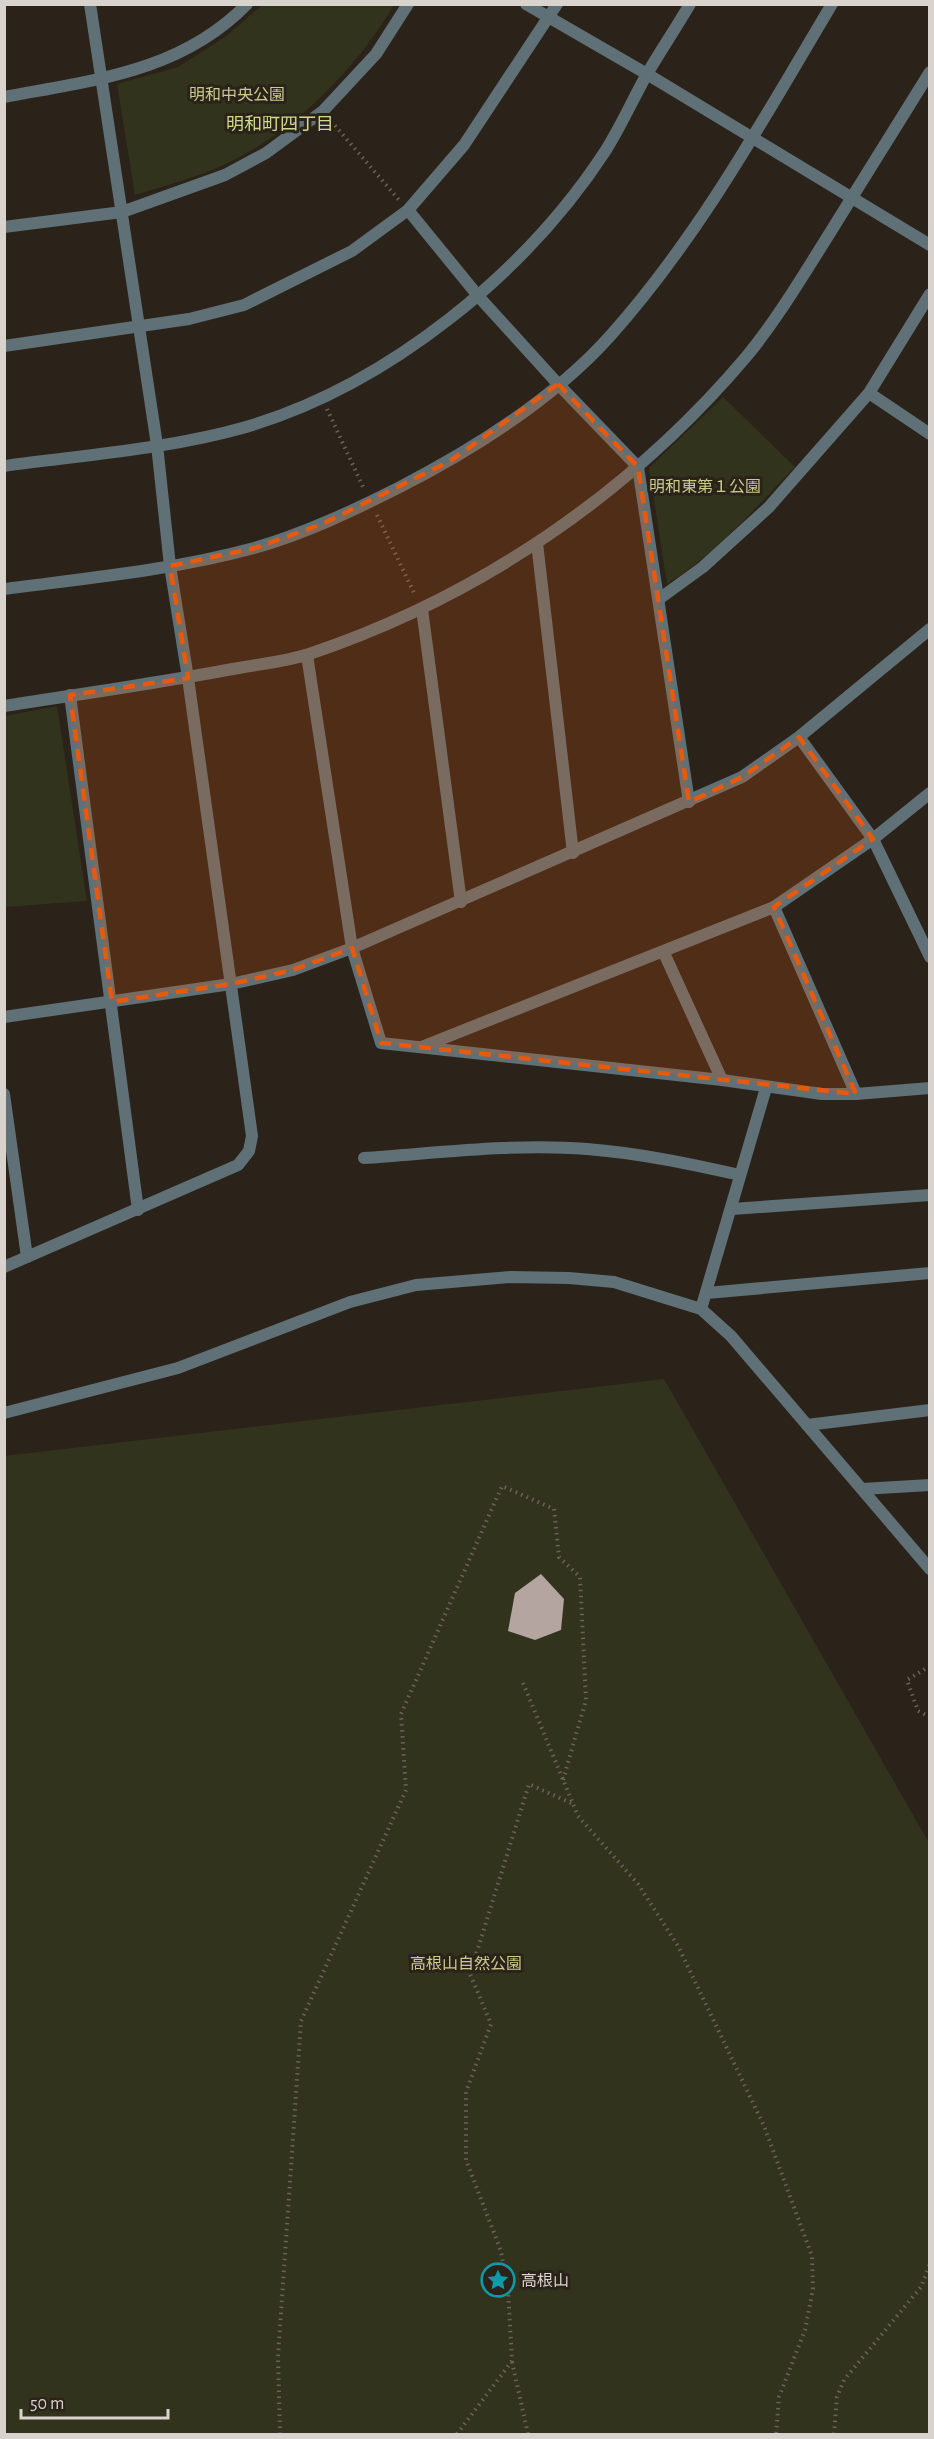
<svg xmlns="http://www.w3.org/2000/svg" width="934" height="2439" viewBox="0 0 934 2439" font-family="'Alegreya Sans','Noto Sans JP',sans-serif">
<rect width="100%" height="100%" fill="#2b2219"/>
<g fill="#32331c">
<path d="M262,5H394C352,76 283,143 205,173C182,181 158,188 135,195L117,84L178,67L225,37Z"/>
<path d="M723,397L795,467C754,509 717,553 667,584L649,468Z"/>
<polygon points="57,706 87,901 5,907 5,716"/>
<polygon points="664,1379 929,1843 929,2434 5,2434 4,1456"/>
</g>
<polygon fill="#b5a5a0" points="541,1574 564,1599 561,1630 535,1640 508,1631 515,1593"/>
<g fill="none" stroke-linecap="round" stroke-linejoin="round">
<g stroke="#6a625b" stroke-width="4" stroke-dasharray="1.5 4.5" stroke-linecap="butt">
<polyline points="331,121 399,200"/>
<polyline points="327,409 364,489"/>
<polyline points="377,515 415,595"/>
<polyline points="930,1666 907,1680 918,1711 930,1717"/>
<polyline points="523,1683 578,1816 638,1884 678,1946 764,2126 812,2256 813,2289 805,2330 779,2397 776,2434"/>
<polyline points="512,2362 528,2434"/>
<polyline points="280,2434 278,2357 301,2021 406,1790 401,1714 502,1486 554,1509 559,1557 580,1577 586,1700 563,1780"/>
<polyline points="457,2434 512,2361 508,2290 501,2251 466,2160 466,2092 491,2024 470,1974 529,1784 573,1804"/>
<polyline points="834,2434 837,2397 844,2380 921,2287 930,2264"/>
</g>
<g stroke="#5f7077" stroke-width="12">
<polyline points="526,4 647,74 930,245"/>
<path d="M4,97C93,80 181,72 247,4"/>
<polyline points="408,210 479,297 558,384 638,467 689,802"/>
<polyline points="4,346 189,319 244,305 352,251 408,210 464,145 557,4"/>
<polyline points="869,393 930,434"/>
<path d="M4,466C84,455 169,449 246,427C388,385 526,273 606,150C621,126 633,99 647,74C661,50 676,28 690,4"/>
<polyline points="537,543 573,853"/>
<path d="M4,589C88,578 173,570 254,548C304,534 352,511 398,488C472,450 555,398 611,335C700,235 764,118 832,4"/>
<polyline points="659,599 703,567 769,507 869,393 930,294"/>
<polyline points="422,609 461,902"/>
<polyline points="307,655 352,948 381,1043 722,1080 822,1094 856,1094 930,1088"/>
<polyline points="70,695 138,1210"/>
<path d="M4,706C81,694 158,683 233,669C258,664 285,662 309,654C479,597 631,493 746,357C775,322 799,282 823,244C859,187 894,129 930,72"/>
<polyline points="799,737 873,839 930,957"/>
<polyline points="774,907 856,1094"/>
<polyline points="664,953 722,1080"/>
<polyline points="4,1017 231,984 293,970 352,948 742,777 799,737 930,629"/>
<polyline points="424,1046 774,907 873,839 930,793"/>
<polyline points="4,1094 27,1257"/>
<path d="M364,1158C438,1153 514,1143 587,1149C639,1153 690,1164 740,1175"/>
<polyline points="732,1209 930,1195"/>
<polyline points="4,1267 238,1165 249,1151 252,1136 188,678 170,566 157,445 90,4"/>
<polyline points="707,1293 930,1273"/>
<polyline points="701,1309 766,1088"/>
<polyline points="4,1413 178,1368 350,1302 416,1285 511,1277 569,1278 614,1282 701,1309 731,1336 930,1569"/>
<polyline points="807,1425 930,1410"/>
<polyline points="862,1489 930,1485"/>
</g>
<polyline stroke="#5f7077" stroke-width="12" points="4,227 122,212 225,175 266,153 323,111 376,54 408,4"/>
</g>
<path fill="#e8590c" fill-opacity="0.2" stroke="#e8590c" stroke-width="4.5" stroke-dasharray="12 8" stroke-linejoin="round" d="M558,384L638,467L689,802L742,777L799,737L873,839L774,907L856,1094L381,1043L352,948L293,970L231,984L112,1002L70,695L188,678L170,566L255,548L322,524L450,461Z"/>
<defs>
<symbol id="sight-ring" viewBox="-11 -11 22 22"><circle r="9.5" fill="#2b2219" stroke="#0f9aa8" stroke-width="1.5"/><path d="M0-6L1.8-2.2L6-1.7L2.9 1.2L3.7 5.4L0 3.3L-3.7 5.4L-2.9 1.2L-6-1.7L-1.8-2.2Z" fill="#0f9aa8"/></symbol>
</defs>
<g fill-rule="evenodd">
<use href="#sight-ring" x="479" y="2261" width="38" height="38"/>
</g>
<g text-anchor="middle" stroke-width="6" stroke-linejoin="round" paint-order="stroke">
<g font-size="16" fill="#c7cb8e" stroke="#2b2219">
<text x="237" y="100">明和中央公園</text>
<text x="705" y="492">明和東第１公園</text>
<text x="466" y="1969">高根山自然公園</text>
</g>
<g font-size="16" fill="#d9d3cd" stroke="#2b2219" text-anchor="start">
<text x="521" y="2286">高根山</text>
</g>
<g font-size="18" fill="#cdd98c" stroke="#2b2219">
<text x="280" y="130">明和町四丁目</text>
</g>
</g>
<rect width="934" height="2439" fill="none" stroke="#d9d3cd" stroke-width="12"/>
<path d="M21 2409v9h147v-9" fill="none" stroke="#d9d3cd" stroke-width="3"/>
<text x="30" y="2409" font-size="18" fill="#d9d3cd" stroke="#2b2219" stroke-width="4.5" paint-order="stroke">50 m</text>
</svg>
